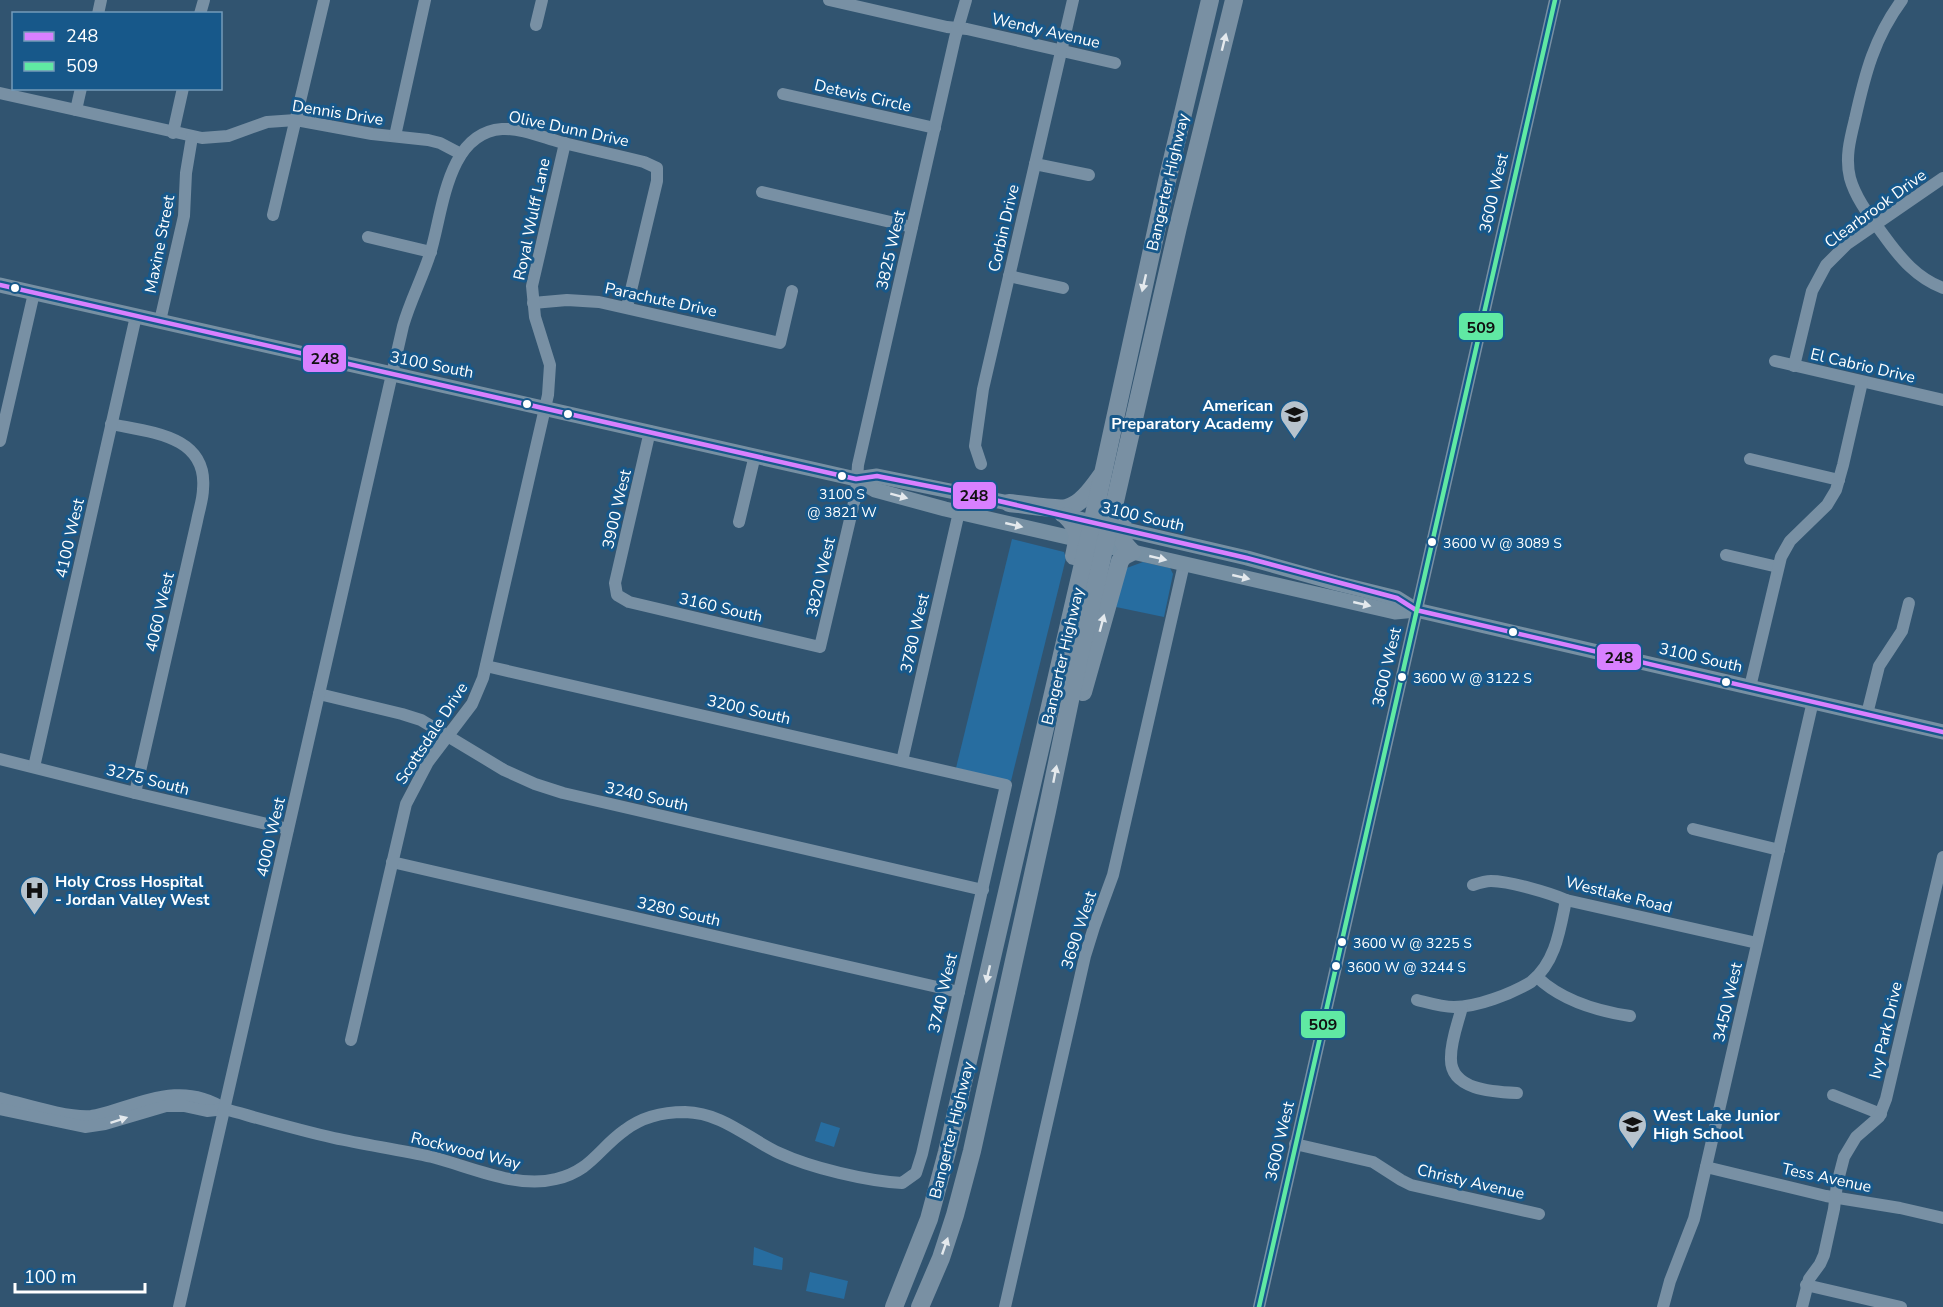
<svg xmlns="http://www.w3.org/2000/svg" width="1943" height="1307" viewBox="0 0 1943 1307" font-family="'Nunito Sans',sans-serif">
<rect width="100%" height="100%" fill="#315470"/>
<g fill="#276da0">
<polygon points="1012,539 1064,552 1066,558 1011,781 956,768"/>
<polygon points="1143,562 1170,568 1173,574 1164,617 1116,607 1124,569"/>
<polygon points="821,1122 840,1128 834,1147 815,1141"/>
<polygon points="754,1247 783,1258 782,1270 753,1265"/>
<polygon points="810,1272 848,1281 844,1299 806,1291"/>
</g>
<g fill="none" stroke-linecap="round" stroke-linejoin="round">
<g stroke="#7890a4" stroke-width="12">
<polyline points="829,0 947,27 967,29 1115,63"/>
<path d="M1902,0C1874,38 1865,74 1855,119C1850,139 1845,158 1850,178C1856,200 1872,219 1885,237C1901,259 1917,278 1943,288"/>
<polyline points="98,14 101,0"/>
<polyline points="200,14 204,0"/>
<polyline points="536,25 542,0"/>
<polyline points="0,93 202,138 228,136 267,122 296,120 372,134 428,140 440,143 461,154"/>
<polyline points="783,94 935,128"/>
<polyline points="76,110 81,88"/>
<polyline points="173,133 183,88"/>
<polyline points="395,136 425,0"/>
<polyline points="1035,164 1089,175"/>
<polyline points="762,192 912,227"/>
<polyline points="273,215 324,0"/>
<polyline points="368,237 431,252"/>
<polyline points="1009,276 1063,288"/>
<polyline points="533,303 567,300 599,302 780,343 792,291"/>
<polyline points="160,321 184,216 186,173 192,137"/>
<polyline points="1775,361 1943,400"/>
<polyline points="1794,366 1812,291 1826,265 1847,244 1943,178"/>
<path d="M111,424C149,432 208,435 203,489C203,499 199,510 197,521L135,793"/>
<polyline points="650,431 615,583 617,595 629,602 820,647 856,494 858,465 955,38 966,0"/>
<polyline points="0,441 34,293"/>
<polyline points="1750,459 1839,480"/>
<polyline points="981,464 975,446 983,389 1073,0"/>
<polyline points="739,522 755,455"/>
<polyline points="1726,555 1778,567"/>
<polyline points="1750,687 1781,557 1790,541 1827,505 1836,490 1843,465 1862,382"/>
<polyline points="319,694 402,714 421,720 504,770 535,784 563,793 983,890"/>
<polyline points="1867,714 1879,666 1902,631 1909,603"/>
<polyline points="0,759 135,793 288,829"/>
<polyline points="902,761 959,512"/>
<polyline points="34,767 136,316"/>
<polyline points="1693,829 1779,850"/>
<polyline points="392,862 959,992"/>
<path d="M1473,885C1479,883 1485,881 1491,881C1509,881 1550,893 1566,900L1757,943"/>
<path d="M1537,977C1562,1001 1597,1011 1630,1016"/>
<path d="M1417,1000C1429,1003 1442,1007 1454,1007C1477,1007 1511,994 1531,982C1556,962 1560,929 1566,900"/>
<path d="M1462,1007C1458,1023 1451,1040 1451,1057C1449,1090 1493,1092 1517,1093"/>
<polyline points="351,1040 406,804 428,762 472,704 483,678 548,395 550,365 535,317 532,286 565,143"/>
<polyline points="1833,1095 1881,1114"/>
<path d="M0,1098C24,1104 68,1118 91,1116C100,1115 109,1112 118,1109C156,1097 188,1085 225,1109C261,1119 298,1130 334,1138C367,1145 400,1150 432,1157C471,1167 517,1189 556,1179C591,1171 599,1148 625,1130C642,1117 664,1112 685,1112C723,1113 747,1138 779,1153C811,1168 867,1181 902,1183L916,1173L922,1154L1006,785L486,666"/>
<polyline points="0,1109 85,1127 105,1124 166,1106 184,1106 207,1111 225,1109"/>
<polyline points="1295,1144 1373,1162 1401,1180 1411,1185 1539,1214"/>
<polyline points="1706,1167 1826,1196 1900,1208 1943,1218"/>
<polyline points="1806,1285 1901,1307"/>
<path d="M179,1307L403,326C410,301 422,279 430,254C443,213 446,133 502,129C521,128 542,137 560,142C588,149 616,155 644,162L657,168V181L627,307"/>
<polyline points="1005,1307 1085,956 1094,927 1113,875 1184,564"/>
<polyline points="1259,1307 1555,0"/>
<polyline points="1663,1307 1670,1281 1694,1219 1813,701"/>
<polyline points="1802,1307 1809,1279 1820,1264 1824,1255 1834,1209 1837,1184 1844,1157 1856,1137 1879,1117 1886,1099 1943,857"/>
</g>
<g stroke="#7790a3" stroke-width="15">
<polyline points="0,285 856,479 875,490 945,509 1395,612 1416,610 1943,732"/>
<polyline points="856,479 877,476 1018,505"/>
<polyline points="1062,515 1247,558 1336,583 1397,598 1416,610"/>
</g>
<g stroke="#7990a3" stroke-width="18">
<path d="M1009,503C1022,504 1055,510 1066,508C1081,505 1093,487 1101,476"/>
<path d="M1066,516C1081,531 1078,537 1074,556"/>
<path d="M1083,692L1120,561L1124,556L1132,552C1117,538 1120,533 1124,515"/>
<polyline points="894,1307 929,1219 947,1152 1088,542 1167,181 1210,0"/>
<polyline points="920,1307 941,1258 955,1215 972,1151 1047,811 1077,667 1178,227 1234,0"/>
</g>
<defs>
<polyline id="bus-1" points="0,285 856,479 877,476 964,493 1247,558 1397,598 1416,610 1943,732"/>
<polyline id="bus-2" points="1259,1307 1555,0"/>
</defs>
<use href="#bus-1" stroke="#17588a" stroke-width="9"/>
<use href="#bus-2" stroke="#17588a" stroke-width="9"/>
<use href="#bus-1" stroke="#d880ff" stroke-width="4.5"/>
<use href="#bus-2" stroke="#60e9a3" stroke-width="4.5"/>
</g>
<defs><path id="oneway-solid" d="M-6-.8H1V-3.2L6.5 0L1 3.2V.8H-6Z" transform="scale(1.5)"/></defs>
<g fill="#e4e9ed">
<use href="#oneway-solid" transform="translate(1224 42) rotate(-76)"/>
<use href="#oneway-solid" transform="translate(1144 283) rotate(103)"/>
<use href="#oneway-solid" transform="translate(899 496) rotate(15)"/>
<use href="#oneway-solid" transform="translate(1014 525) rotate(13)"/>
<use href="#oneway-solid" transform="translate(1158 558) rotate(13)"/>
<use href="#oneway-solid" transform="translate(1241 577) rotate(13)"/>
<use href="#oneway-solid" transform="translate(1362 604) rotate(13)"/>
<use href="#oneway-solid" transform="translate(1102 623) rotate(-75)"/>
<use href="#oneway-solid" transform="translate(1055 774) rotate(-79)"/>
<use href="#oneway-solid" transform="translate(988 974) rotate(103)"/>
<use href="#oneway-solid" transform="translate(119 1120) rotate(-18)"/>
<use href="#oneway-solid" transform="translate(945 1246) rotate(-71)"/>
</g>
<defs>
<symbol id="school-pin" viewBox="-11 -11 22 30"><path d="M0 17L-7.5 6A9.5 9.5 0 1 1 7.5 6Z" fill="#b7c3cd" stroke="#17588a"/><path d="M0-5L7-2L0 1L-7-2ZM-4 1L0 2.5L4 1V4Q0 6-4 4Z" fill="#111"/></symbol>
<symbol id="hospital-pin" viewBox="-11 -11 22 30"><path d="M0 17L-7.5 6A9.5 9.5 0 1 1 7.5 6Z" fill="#b7c3cd" stroke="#17588a"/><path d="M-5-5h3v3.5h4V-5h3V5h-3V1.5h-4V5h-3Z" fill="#111"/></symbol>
</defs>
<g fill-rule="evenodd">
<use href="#school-pin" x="1278" y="398" width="33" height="45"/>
<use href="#hospital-pin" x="18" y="874" width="33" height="45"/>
<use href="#school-pin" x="1616" y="1108" width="33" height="45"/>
</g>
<g fill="#fff" stroke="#17588a" stroke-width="2">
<circle cx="15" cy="288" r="5"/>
<circle cx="527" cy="404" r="5"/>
<circle cx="568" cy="414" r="5"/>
<circle cx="842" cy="476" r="5"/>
<circle cx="1432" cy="542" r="5"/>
<circle cx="1513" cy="632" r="5"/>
<circle cx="1402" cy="677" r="5"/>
<circle cx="1726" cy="682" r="5"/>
<circle cx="1342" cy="942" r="5"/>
<circle cx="1336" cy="966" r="5"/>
</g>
<g text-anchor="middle" stroke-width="6" stroke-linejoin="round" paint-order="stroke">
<g font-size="14" fill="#fff" stroke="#17588a" text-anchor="start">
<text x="842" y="499" text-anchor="middle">3100 S<tspan x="842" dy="18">@ 3821 W</tspan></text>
<text x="1443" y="548">3600 W @ 3089 S</text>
<text x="1413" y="683">3600 W @ 3122 S</text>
<text x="1353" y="948">3600 W @ 3225 S</text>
<text x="1347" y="972">3600 W @ 3244 S</text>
</g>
<g font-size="16" fill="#fff" stroke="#17588a">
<text transform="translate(1046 30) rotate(13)" y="6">Wendy Avenue</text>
<text transform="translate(863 95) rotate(13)" y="6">Detevis Circle</text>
<text transform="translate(338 112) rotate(9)" y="6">Dennis Drive</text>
<text transform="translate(569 128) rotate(12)" y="6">Olive Dunn Drive</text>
<text transform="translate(1167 182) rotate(-77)" y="6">Bangerter Highway</text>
<text transform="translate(1493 193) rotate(-77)" y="6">3600 West</text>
<text transform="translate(1875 208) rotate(-36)" y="6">Clearbrook Drive</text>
<text transform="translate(531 219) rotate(-78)" y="6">Royal Wulff Lane</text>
<text transform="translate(1003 228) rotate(-77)" y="6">Corbin Drive</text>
<text transform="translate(159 244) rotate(-79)" y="6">Maxine Street</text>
<text transform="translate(890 250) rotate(-77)" y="6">3825 West</text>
<text transform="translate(661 299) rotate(12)" y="6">Parachute Drive</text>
<text transform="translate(432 364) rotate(11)" y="6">3100 South</text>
<text transform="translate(1863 365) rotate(13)" y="6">El Cabrio Drive</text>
<text transform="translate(616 509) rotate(-77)" y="6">3900 West</text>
<text transform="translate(1143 516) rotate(13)" y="6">3100 South</text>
<text transform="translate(69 538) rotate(-77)" y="6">4100 West</text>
<text transform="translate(820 577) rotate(-77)" y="6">3820 West</text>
<text transform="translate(721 607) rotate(13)" y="6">3160 South</text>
<text transform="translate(159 612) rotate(-77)" y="6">4060 West</text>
<text transform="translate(914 633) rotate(-77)" y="6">3780 West</text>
<text transform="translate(1062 656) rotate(-77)" y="6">Bangerter Highway</text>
<text transform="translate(1701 657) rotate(13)" y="6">3100 South</text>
<text transform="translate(1386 667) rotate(-77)" y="6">3600 West</text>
<text transform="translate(749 709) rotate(13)" y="6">3200 South</text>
<text transform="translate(431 733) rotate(-57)" y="6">Scottsdale Drive</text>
<text transform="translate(148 779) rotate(14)" y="6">3275 South</text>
<text transform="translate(647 796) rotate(13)" y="6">3240 South</text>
<text transform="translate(270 837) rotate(-77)" y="6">4000 West</text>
<text transform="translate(1619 894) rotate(14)" y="6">Westlake Road</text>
<text transform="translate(679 911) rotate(13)" y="6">3280 South</text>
<text transform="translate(1078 930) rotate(-72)" y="6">3690 West</text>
<text transform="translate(942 993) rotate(-77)" y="6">3740 West</text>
<text transform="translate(1727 1002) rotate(-77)" y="6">3450 West</text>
<text transform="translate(1885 1030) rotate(-77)" y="6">Ivy Park Drive</text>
<text transform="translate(951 1130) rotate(-76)" y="6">Bangerter Highway</text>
<text transform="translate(1279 1141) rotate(-77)" y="6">3600 West</text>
<text transform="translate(466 1150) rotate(14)" y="6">Rockwood Way</text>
<text transform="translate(1827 1177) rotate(12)" y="6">Tess Avenue</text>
<text transform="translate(1471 1181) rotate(13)" y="6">Christy Avenue</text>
</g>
<g font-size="16" font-weight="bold" fill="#fff" stroke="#17588a" text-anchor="start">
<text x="1273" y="411" text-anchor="end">American<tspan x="1273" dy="18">Preparatory Academy</tspan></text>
<text x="55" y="887">Holy Cross Hospital<tspan x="55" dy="18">- Jordan Valley West</tspan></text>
<text x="1653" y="1121">West Lake Junior<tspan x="1653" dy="18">High School</tspan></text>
</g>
</g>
<g stroke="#17588a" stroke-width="2">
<rect x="1458" y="312" width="46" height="29" rx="6" fill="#60e9a3"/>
<rect x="302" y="344" width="45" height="29" rx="6" fill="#d880ff"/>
<rect x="952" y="481" width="45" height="29" rx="6" fill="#d880ff"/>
<rect x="1596" y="643" width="46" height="28" rx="6" fill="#d880ff"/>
<rect x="1300" y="1010" width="46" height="29" rx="6" fill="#60e9a3"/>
</g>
<g font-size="16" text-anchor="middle" font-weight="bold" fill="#111">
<text x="1481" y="333">509</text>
<text x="325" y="364">248</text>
<text x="974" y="501">248</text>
<text x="1619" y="663">248</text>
<text x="1323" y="1030">509</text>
</g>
<rect x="12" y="12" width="210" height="78" fill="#17588a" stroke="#749bb9" stroke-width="1.5"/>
<rect x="24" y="32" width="30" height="9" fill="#d880ff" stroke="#749bb9" stroke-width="1.5"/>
<text x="66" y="42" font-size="18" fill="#ffffff">248</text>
<rect x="24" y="62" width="30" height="9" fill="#60e9a3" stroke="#749bb9" stroke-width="1.5"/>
<text x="66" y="72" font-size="18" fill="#ffffff">509</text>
<path d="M15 1283v9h130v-9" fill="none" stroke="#ffffff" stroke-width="3"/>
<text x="24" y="1283" font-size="18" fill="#ffffff" stroke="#17588a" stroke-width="4.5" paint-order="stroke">100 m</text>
</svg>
